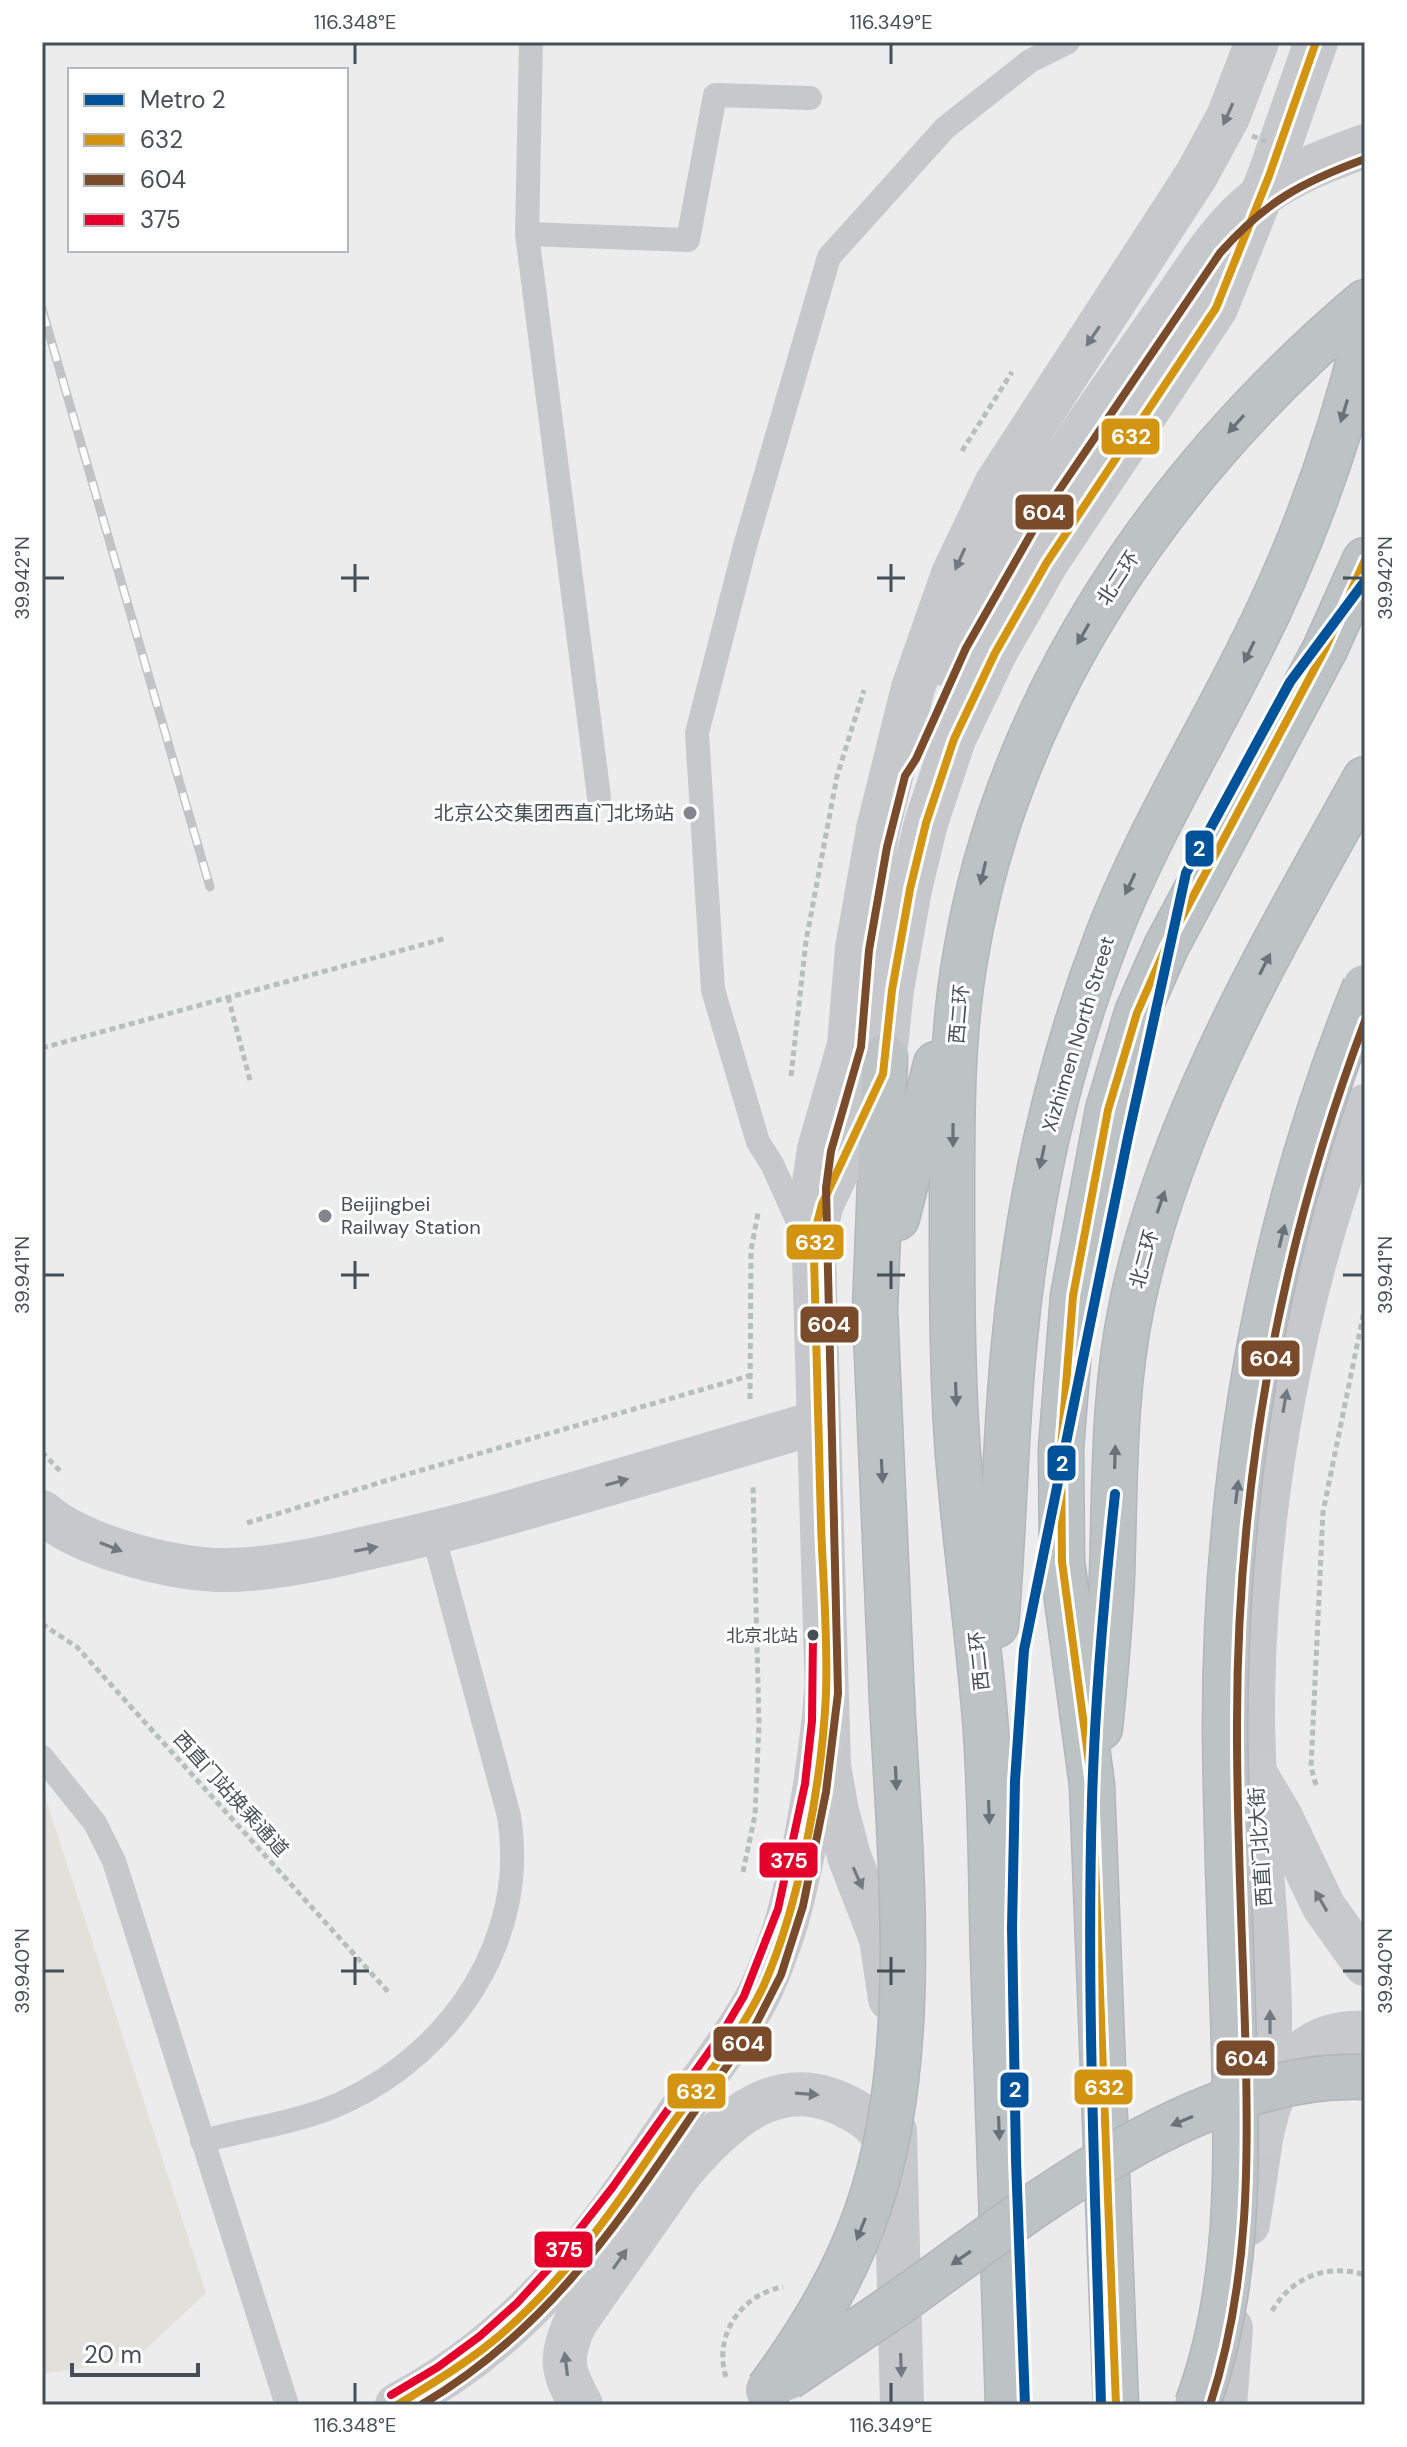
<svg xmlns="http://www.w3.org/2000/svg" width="1407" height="2447" viewBox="0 0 1407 2447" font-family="'DM Sans','Noto Sans SC',sans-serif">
<rect width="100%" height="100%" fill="#edecec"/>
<polygon fill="#e2e0da" points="42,1787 206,2293 134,2360 42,2374"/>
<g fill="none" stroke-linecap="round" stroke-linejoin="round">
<defs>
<g id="trunk">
<polyline points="885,1057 875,1309 892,1700"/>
<polyline points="897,1218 936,1064"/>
<path d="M996,1625C1004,1532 1005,1438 1014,1346C1027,1205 1057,1067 1108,935C1145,840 1198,752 1244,661C1297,558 1338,448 1365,336"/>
<path d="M1100,1728C1105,1677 1110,1627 1112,1576C1115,1485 1113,1394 1132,1304C1171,1116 1273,945 1365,779"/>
<path d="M1008,2405C1003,2255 998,2106 993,1956C991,1881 991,1806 986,1732C979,1635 964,1538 957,1441C952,1363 952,1284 952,1205C952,1123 951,1040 965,959C1008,696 1166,471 1365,302"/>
<polyline points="1116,2405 1092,1785 1062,1562 1061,1449 1073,1296 1108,1110 1137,1013 1166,947 1325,649 1365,560"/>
</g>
</defs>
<use href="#trunk" stroke="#b2b6bb" stroke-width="47"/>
<g stroke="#b5bfbc" stroke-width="5" stroke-dasharray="6 4" stroke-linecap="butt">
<polyline points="962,451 1012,372"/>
<polyline points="228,997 251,1084"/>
<polyline points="42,1048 447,938"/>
<polyline points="791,1076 806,941 837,776 864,690"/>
<polyline points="750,1399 751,1250 758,1213"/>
<polyline points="42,1452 60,1471"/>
<polyline points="247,1523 408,1474 749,1376"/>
<polyline points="42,1624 77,1647 390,1994"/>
<polyline points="1316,1785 1311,1767 1323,1512 1365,1306"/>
<polyline points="743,1872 755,1815 759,1724 753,1485"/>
<path d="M1272,2311C1292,2277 1327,2263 1365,2275"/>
<path d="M726,2377C713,2336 741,2294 783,2287"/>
</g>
<g stroke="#c6c8cb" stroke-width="24">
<polyline points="531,42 527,234 688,240 715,95 810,98"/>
<polyline points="527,234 599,797"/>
<polyline points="809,1246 772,1164 758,1142 713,990 697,733 745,546 829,257 945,128 1030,61 1068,42"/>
<polyline points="42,1757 95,1823 114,1861 287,2405"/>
<path d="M202,2141C247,2129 302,2122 344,2102C453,2051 529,1938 509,1816L433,1534"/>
</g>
<g stroke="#c6c8cb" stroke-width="44">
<path d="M945,664C1010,525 1105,401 1192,275"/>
<polyline points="814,1183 819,1149 849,1045 857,948 878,829 913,688 953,574 996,484 1197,174 1228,117 1257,42"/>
<path d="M42,1512C80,1546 168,1568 218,1570C256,1571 295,1564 332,1556C384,1544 435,1533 486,1519C597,1488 707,1455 818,1422"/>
<polyline points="890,1999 881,1939 849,1856 837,1811 829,1766 814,1256 816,1227 822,1204 883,1074 892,990 910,889 926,823 954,739 995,653 1047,562 1216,308 1269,176 1316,42"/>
<polyline points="895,2131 902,2405"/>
<path d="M1248,2224C1259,2154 1271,2085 1270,2014C1269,1909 1252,1804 1253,1699C1256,1499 1294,1294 1365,1106"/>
<polyline points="1225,2405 1231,2328"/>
</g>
<g stroke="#c7c9cc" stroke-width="44">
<polyline points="1255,1773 1281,1817 1324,1907 1365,1964"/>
<path d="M1262,2134C1274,2077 1299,2030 1365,2033"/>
<path d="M397,2405C531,2334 597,2234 679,2113C704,2077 733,2041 754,2003C766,1983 774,1958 782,1936C792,1907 798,1877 804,1848C814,1796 822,1745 826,1692"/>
<path d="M581,2405C562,2370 559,2360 575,2323L681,2172C729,2117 781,2067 855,2111C879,2124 892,2144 895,2170"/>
</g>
<use href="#trunk" stroke="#bdc2c5" stroke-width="44"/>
<defs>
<polyline id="rail" points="42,309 210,887"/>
</defs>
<use href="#rail" stroke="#c1c3c5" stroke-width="9"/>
<use href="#rail" stroke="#fff" stroke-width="6" stroke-dasharray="18" stroke-linecap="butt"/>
<defs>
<g id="trunk-bridge">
<path d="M787,2378C831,2348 875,2320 918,2289C1040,2201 1207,2070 1365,2077"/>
<path d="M768,2390C809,2335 846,2274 868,2209C921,2056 900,1860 892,1700"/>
<path d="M1197,2405C1240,2291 1237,2167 1234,2047C1231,1941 1226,1835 1225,1729C1225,1472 1268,1225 1365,987"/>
</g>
</defs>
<use href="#trunk-bridge" stroke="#b2b6bb" stroke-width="47" stroke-linecap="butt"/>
<polyline stroke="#b5bfbc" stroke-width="5" stroke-dasharray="6 4" stroke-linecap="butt" points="1252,136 1266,141"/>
<path stroke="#c6c8cb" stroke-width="44" d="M1192,275C1243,197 1279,177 1365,146"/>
<use href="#trunk-bridge" stroke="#bdc2c5" stroke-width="44"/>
<defs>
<g id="bus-1">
<path d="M397,2405C427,2387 457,2369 484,2348C555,2293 608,2218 658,2144C693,2093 736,2043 763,1987C799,1907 822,1782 826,1694C828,1638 823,1580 821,1524C819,1435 816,1345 814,1256L816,1227L822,1204L883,1074L892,990L910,889L926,823L954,739L995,653L1047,562L1216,308L1269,176L1316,42"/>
<polyline points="1116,2405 1092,1785 1062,1562 1061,1449 1073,1296 1108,1110 1137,1013 1166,947 1325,649 1365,560"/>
</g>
<g id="bus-2">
<path d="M421,2405C541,2334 609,2237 686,2124C709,2090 734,2058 756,2024L781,1975L803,1906L826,1792L838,1693L826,1188L831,1151L861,1047L869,950L887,847L905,776L916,759L966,648L1039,520L1220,253C1265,202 1302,182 1365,159"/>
<path d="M1210,2405C1250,2282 1249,2156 1245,2028C1242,1929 1237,1831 1237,1732C1236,1489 1279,1249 1365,1021"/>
</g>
<polyline id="bus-3" points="391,2395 438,2367 480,2336 517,2303 550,2267 612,2188 721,2035 744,1996 778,1909 805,1784 812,1721 813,1635"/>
</defs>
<use href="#bus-1" stroke="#fff" stroke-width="14"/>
<use href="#bus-2" stroke="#fff" stroke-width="14"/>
<use href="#bus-3" stroke="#fff" stroke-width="14"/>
<use href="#bus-1" stroke="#d39511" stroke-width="8"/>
<use href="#bus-2" stroke="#7a4b2a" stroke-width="8"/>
<use href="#bus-3" stroke="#e4002b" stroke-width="8"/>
<defs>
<g id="metro-1">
<polyline points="1025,2405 1016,2160 1012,1928 1015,1781 1024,1650 1128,1137 1186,873 1290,682 1365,581"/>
<path d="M1101,2405C1096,2204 1086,2002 1092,1801C1095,1698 1104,1596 1115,1494"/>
</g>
</defs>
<use href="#metro-1" stroke="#fff" stroke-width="16"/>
<use href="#metro-1" stroke="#00529b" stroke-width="10"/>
</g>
<defs><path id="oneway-solid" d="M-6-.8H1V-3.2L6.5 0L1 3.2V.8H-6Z" transform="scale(2)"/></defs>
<g fill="#727980">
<use href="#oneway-solid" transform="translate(1228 114) rotate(114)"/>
<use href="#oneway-solid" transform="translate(1093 336) rotate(124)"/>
<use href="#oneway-solid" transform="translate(960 559) rotate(114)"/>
<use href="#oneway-solid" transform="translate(1285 1401) rotate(-80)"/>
<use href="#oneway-solid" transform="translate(617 1482) rotate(-16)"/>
<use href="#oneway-solid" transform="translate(111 1547) rotate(22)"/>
<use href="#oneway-solid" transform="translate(366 1549) rotate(-11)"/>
<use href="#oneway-solid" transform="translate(858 1878) rotate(66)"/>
<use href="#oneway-solid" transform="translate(1270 2022) rotate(-90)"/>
<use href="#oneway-solid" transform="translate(901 2365) rotate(88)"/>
</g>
<g fill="#697278">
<use href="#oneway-solid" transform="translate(1344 411) rotate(107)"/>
<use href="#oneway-solid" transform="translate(1236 424) rotate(132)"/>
<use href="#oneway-solid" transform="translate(1083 634) rotate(120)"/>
<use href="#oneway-solid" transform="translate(1249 652) rotate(116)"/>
<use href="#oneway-solid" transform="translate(983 873) rotate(103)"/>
<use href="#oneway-solid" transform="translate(1130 884) rotate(115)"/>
<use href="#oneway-solid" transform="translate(1265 964) rotate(-63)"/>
<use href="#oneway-solid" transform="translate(953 1135) rotate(90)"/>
<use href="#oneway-solid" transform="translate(1042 1157) rotate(102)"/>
<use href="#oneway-solid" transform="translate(1161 1202) rotate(-71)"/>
<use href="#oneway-solid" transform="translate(1282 1236) rotate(-76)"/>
<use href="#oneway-solid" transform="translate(956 1394) rotate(88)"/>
<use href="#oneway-solid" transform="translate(1115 1457) rotate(-88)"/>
<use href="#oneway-solid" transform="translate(882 1471) rotate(87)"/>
<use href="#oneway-solid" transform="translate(1237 1492) rotate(-83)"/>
<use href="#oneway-solid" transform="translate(896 1778) rotate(87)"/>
<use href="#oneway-solid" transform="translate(989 1812) rotate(88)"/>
<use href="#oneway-solid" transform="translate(1182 2121) rotate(157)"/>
<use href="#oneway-solid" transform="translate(999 2128) rotate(88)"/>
<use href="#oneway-solid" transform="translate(861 2229) rotate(112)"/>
<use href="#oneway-solid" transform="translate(961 2258) rotate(145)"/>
</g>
<g fill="#727a80">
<use href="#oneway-solid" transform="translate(1321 1901) rotate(-120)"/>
<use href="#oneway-solid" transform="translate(807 2094) rotate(4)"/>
<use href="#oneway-solid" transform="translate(620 2259) rotate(-55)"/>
<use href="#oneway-solid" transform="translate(566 2364) rotate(-97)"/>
</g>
<path fill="none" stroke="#454f57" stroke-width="3" d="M355,44V64M891,44V64M355,564V592M891,564V592M44,578H64M341,578H369M877,578H905M1343,578H1363M355,1261V1289M891,1261V1289M44,1275H64M341,1275H369M877,1275H905M1343,1275H1363M355,1957V1985M891,1957V1985M44,1971H64M341,1971H369M877,1971H905M1343,1971H1363M355,2383V2403M891,2383V2403"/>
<g fill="#80868b" stroke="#fff" stroke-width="3">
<circle cx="690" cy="813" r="8"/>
<circle cx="325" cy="1216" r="8"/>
</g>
<circle fill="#454f57" stroke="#fff" stroke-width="3" cx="813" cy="1635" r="7"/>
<g text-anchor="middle" stroke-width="6" stroke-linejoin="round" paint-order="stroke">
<g font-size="18" fill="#454f57" stroke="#fff" text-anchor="end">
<text x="798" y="1642">北京北站</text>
</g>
<g font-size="20" fill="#454f57" stroke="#fff">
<text transform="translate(1118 578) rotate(-57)" y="7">北二环</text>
<text transform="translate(959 1014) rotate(-85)" y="7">西二环</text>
<text transform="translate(1078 1034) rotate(-73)" y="7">Xizhimen North Street</text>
<text transform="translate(1144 1259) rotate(-75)" y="7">北二环</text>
<text transform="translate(979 1661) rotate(-96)" y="7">西二环</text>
<text transform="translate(231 1794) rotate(48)" y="7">西直门站换乘通道</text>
<text transform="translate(1260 1847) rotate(-94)" y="7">西直门北大街</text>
</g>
<g font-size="20" fill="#454f57" stroke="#fff" text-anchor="end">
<text x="674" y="820">北京公交集团西直门北场站</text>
<text x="341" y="1211" text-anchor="start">Beijingbei<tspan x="341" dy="23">Railway Station</tspan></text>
</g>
</g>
<g stroke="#fff" stroke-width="3">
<rect x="1100" y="417" width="61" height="39" rx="8" fill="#d39511"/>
<rect x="1014" y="493" width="61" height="38" rx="8" fill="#7a4b2a"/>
<rect x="1184" y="829" width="31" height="39" rx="8" fill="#00529b"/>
<rect x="785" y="1223" width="60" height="38" rx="8" fill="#d39511"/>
<rect x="799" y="1305" width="61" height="39" rx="8" fill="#7a4b2a"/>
<rect x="1240" y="1339" width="61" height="39" rx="8" fill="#7a4b2a"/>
<rect x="1046" y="1444" width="31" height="38" rx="8" fill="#00529b"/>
<rect x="758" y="1841" width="61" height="38" rx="8" fill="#e4002b"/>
<rect x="712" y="2025" width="61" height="38" rx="8" fill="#7a4b2a"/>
<rect x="1215" y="2039" width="61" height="38" rx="8" fill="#7a4b2a"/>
<rect x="1073" y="2068" width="61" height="38" rx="8" fill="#d39511"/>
<rect x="999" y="2071" width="31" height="38" rx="8" fill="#00529b"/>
<rect x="666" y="2072" width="61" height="38" rx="8" fill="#d39511"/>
<rect x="533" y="2230" width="61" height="39" rx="8" fill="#e4002b"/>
</g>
<g font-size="22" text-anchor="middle" font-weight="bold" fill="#fff">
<text x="1131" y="444">632</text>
<text x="1044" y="520">604</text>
<text x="1199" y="856">2</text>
<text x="815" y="1250">632</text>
<text x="829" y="1332">604</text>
<text x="1271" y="1366">604</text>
<text x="1062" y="1471">2</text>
<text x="789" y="1868">375</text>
<text x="743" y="2051">604</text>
<text x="1246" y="2066">604</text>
<text x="1104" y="2095">632</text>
<text x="1015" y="2097">2</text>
<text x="696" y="2099">632</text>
<text x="564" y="2257">375</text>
</g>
<rect width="1407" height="2447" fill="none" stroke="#ffffff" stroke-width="88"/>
<rect x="68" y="68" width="280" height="184" fill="#ffffff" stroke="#b5b9bc" stroke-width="2"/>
<rect x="84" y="94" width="40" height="12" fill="#00529b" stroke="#b5b9bc" stroke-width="2"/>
<text x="140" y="108" font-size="24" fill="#454f57">Metro 2</text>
<rect x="84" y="134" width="40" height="12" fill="#d39511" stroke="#b5b9bc" stroke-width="2"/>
<text x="140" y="148" font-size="24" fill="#454f57">632</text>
<rect x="84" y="174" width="40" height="12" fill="#7a4b2a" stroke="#b5b9bc" stroke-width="2"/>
<text x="140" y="188" font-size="24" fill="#454f57">604</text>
<rect x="84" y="214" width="40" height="12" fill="#e4002b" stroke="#b5b9bc" stroke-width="2"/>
<text x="140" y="228" font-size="24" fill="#454f57">375</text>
<path d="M72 2363v12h126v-12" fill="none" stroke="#454f57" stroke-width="4"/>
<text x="84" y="2363" font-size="24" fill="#454f57" stroke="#ffffff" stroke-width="6" paint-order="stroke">20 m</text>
<rect x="44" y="44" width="1319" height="2359" fill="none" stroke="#454f57" stroke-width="3"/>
<g font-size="20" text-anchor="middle" fill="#454f57">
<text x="355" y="29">116.348°E</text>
<text x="891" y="29">116.349°E</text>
<text transform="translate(22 578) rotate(-90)" y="7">39.942°N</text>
<text transform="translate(1385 578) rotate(-90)" y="7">39.942°N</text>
<text transform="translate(22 1275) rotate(-90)" y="7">39.941°N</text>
<text transform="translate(1385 1275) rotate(-90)" y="7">39.941°N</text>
<text transform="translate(22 1971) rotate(-90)" y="7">39.940°N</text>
<text transform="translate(1385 1971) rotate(-90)" y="7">39.940°N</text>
<text x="355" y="2432">116.348°E</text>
<text x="891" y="2432">116.349°E</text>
</g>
</svg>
